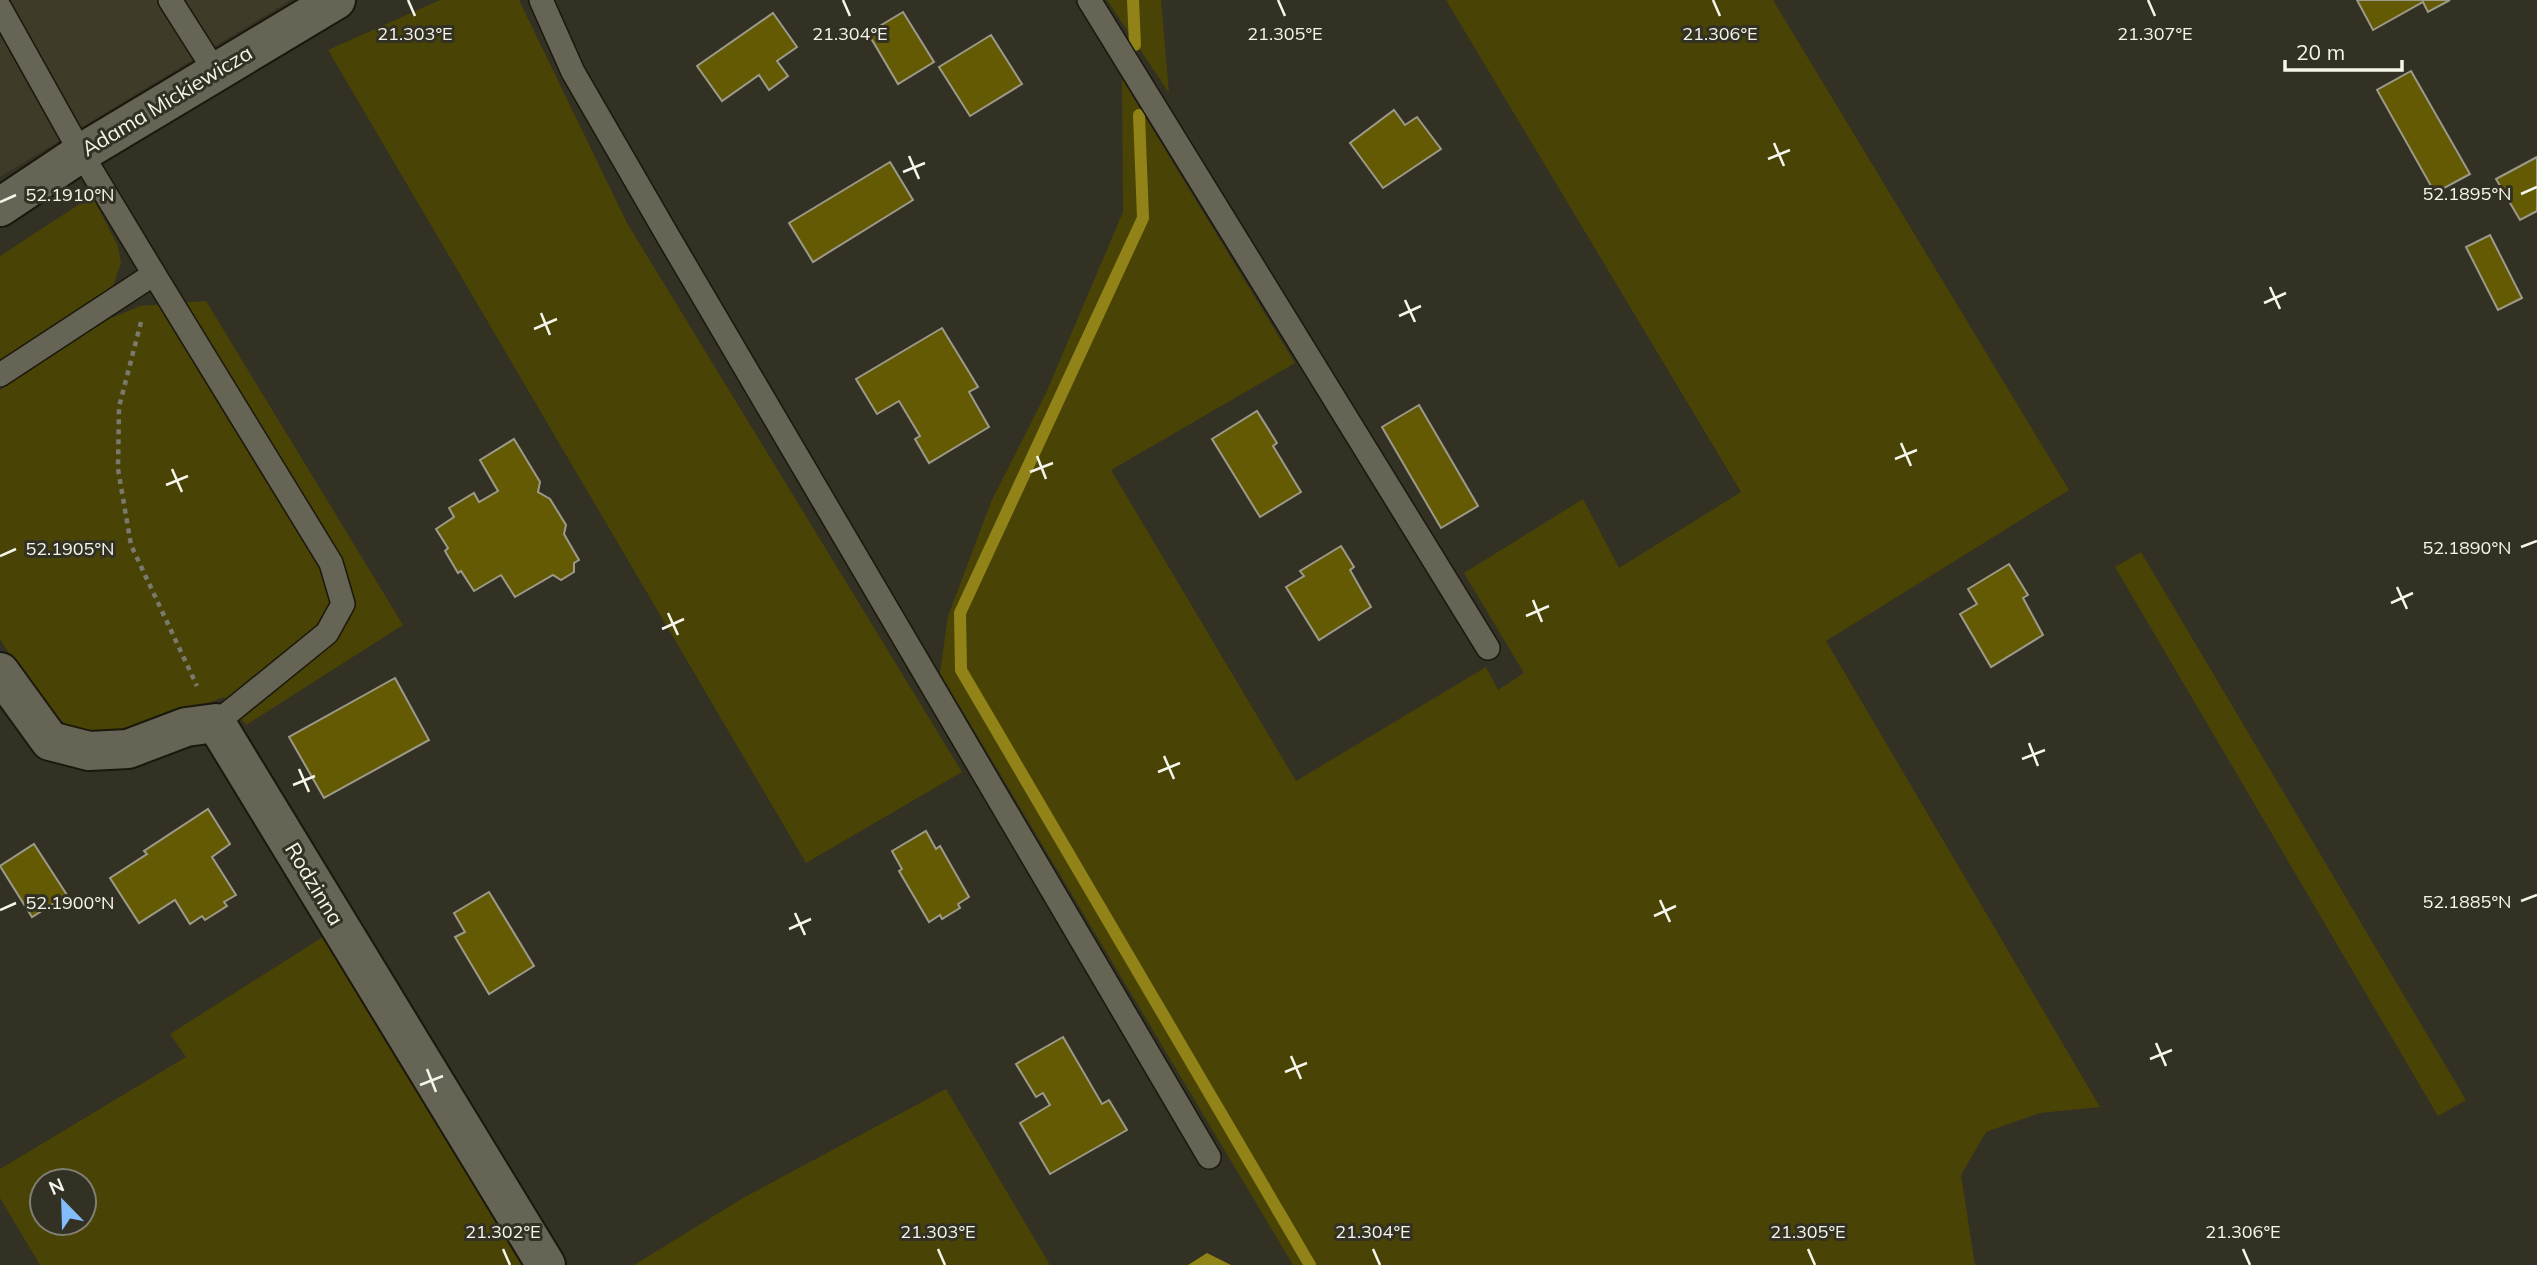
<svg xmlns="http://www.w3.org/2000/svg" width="2537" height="1265" viewBox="0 0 2537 1265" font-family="Mulish,sans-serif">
<rect width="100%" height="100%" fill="#323123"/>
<polygon fill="#3e3c28" points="0,0 291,0 0,177"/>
<g fill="#4a4306" fill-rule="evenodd">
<polygon points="440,0 519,0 627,223 962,772 806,863 328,50"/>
<polygon points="1107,0 1161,0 1169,93"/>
<polygon points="1446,0 1773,0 2069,490 1826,641 2100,1107 2040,1113 1986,1132 1961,1175 1975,1265 1293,1265 940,673 948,616 991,502 1046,393 1123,212 1122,79 1295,363 1111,470 1296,781 1486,667 1498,690 1524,673 1464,573 1583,499 1619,568 1741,492"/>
<polygon points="92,196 118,246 121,263 113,286 0,364 0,256"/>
<polygon points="206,301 403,625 246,725 224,697 119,737 69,727 35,696 0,639 0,390 97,324 140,306"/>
<polygon points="2141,552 2466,1100 2438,1116 2115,567"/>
<path d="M329,933L530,1265H40L0,1198V1169L186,1057L170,1034ZM42,1181H84V1223H42Z"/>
<polygon points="946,1089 1050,1265 634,1265 743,1198"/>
</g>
<polygon fill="#918318" points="1207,1253 1231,1265 1188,1265"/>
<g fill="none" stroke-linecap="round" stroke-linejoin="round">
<g stroke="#918318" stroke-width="12">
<polyline points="1133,0 1135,45"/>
<polyline points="1139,115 1143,218 960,613 961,670 1310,1265"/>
</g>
</g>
<g fill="#645a03" stroke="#9c9a8a" stroke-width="2">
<polygon points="2357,0 2450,0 2428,12 2423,2 2373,30"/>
<polygon points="903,12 934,62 898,84 868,33"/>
<polygon points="773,13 797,47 777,61 788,76 769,90 759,75 722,101 697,66"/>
<polygon points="991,35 1022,84 970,116 939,67"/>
<polygon points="2411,71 2470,174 2435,193 2377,90"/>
<polygon points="1394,110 1405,125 1417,117 1441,149 1383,188 1350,143"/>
<polygon points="2537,157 2537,211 2520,220 2496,179"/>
<polygon points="890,162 913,200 813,262 789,223"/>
<polygon points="2490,235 2522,298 2498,310 2466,247"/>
<polygon points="942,328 978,387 969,392 989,427 929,463 915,439 920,436 899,401 877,414 856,379"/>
<polygon points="1419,405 1478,506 1441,528 1382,427"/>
<polygon points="1257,411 1277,443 1273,446 1301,492 1260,517 1212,439"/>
<polygon points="514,439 540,482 538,492 550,499 566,525 564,534 579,560 574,563 574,572 561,580 553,575 515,597 501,575 474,591 461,571 458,573 445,551 448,548 436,529 454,517 449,508 474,493 479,502 498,491 480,460"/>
<polygon points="1341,546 1354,567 1350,570 1371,607 1319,640 1286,587 1304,576 1300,571"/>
<polygon points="2009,564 2028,595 2023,598 2043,635 1991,667 1960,614 1977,604 1968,589"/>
<polygon points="395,678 429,740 324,798 289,737"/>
<polygon points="208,809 230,844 212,857 236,895 224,902 227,906 205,920 202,916 190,924 175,900 139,923 110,878 147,854 144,851"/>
<polygon points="926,831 936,849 940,846 969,897 958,904 960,908 942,919 940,915 929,922 899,871 902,869 892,851"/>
<polygon points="34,844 67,895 32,917 0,866"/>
<polygon points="489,892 534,966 489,994 455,937 465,932 454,913"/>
<polygon points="1063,1037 1102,1104 1109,1100 1127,1130 1050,1174 1020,1123 1050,1105 1043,1093 1036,1097 1016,1064"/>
</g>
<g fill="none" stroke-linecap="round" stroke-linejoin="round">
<defs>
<g id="service">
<polyline points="170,0 215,71"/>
<polyline points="541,0 573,72 669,238 1209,1157"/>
<polyline points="1089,0 1488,648"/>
<polyline points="0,8 81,153 154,274 0,375"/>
<polyline points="154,274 331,563 343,604 327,633 216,723"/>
</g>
<polyline id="minor" points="0,672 50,741 89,751 128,749 186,727 216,723 546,1265"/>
<polyline id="tertiary" points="0,207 81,153 336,0"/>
</defs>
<use href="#service" stroke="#1a180c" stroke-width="26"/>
<use href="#minor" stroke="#1a180c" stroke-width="42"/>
<use href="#tertiary" stroke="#1a180c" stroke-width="42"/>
<polyline stroke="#7a796d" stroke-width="4.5" stroke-dasharray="5 5" stroke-linecap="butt" points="141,322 119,407 118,469 131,545 197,686"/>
<use href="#service" stroke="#666455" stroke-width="23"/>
<use href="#minor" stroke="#666455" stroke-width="38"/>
<use href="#tertiary" stroke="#666455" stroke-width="38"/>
</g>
<path fill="none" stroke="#f6f5ec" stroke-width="2.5" d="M408,0L415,16M843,0L850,16M1278,0L1285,16M1713,0L1720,16M2148,0L2155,16M1774,143L1784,166M909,156L919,179M1768,159L1790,150M903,172L925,163M2521,194L2537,187M0,202L16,195M2270,287L2280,309M1405,300L1415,322M2264,303L2286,293M541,313L550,335M1399,316L1421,306M534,329L557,319M1901,443L1911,466M1037,456L1046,479M1895,459L1917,450M172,469L182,492M1030,472L1053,463M166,485L188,476M2521,547L2537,541M0,556L16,549M2397,587L2407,609M1533,600L1542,622M2391,603L2413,593M668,613L678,635M1526,616L1549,606M662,629L684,619M2029,743L2038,766M1164,756L1174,779M2022,759L2045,750M299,769L309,792M1158,772L1180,763M293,785L315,776M1660,900L1670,922M2521,901L2537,895M0,910L16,903M795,913L805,935M1654,916L1676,906M789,929L811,919M2156,1043L2166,1066M1291,1056L1301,1079M2150,1059L2172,1050M427,1069L436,1092M1285,1072L1307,1063M420,1085L443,1076M503,1249L510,1265M938,1249L945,1265M1373,1249L1380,1265M1808,1249L1815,1265M2243,1249L2250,1265"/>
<g text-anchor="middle" stroke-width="6" stroke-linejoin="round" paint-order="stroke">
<g font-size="21" fill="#f6f5ec" stroke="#323123">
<text transform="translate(167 101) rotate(-31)" y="7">Adama Mickiewicza</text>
<text transform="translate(314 884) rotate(59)" y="7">Rodzinna</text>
</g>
</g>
<g font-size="18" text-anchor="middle" fill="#f6f5ec" stroke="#323123" stroke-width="6" stroke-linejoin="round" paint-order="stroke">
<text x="415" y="40">21.303°E</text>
<text x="850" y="40">21.304°E</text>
<text x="1285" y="40">21.305°E</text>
<text x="1720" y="40">21.306°E</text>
<text x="2155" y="40">21.307°E</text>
<text x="2467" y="200">52.1895°N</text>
<text x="70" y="201">52.1910°N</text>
<text x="2467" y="554">52.1890°N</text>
<text x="70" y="555">52.1905°N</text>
<text x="2467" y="908">52.1885°N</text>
<text x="70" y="909">52.1900°N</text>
<text x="503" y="1238">21.302°E</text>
<text x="938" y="1238">21.303°E</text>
<text x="1373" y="1238">21.304°E</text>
<text x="1808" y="1238">21.305°E</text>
<text x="2243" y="1238">21.306°E</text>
</g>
<g transform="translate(63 1202) rotate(337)"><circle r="33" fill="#323123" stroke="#807f73" stroke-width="2"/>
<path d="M0-5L12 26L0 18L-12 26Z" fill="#82bcfa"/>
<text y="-10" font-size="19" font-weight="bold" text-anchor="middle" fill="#f6f5ec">N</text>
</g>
<path d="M2285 60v10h117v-10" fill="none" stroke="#f6f5ec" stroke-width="3.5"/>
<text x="2296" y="60" font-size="21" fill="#f6f5ec" stroke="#323123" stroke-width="5" paint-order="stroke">20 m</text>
</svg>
